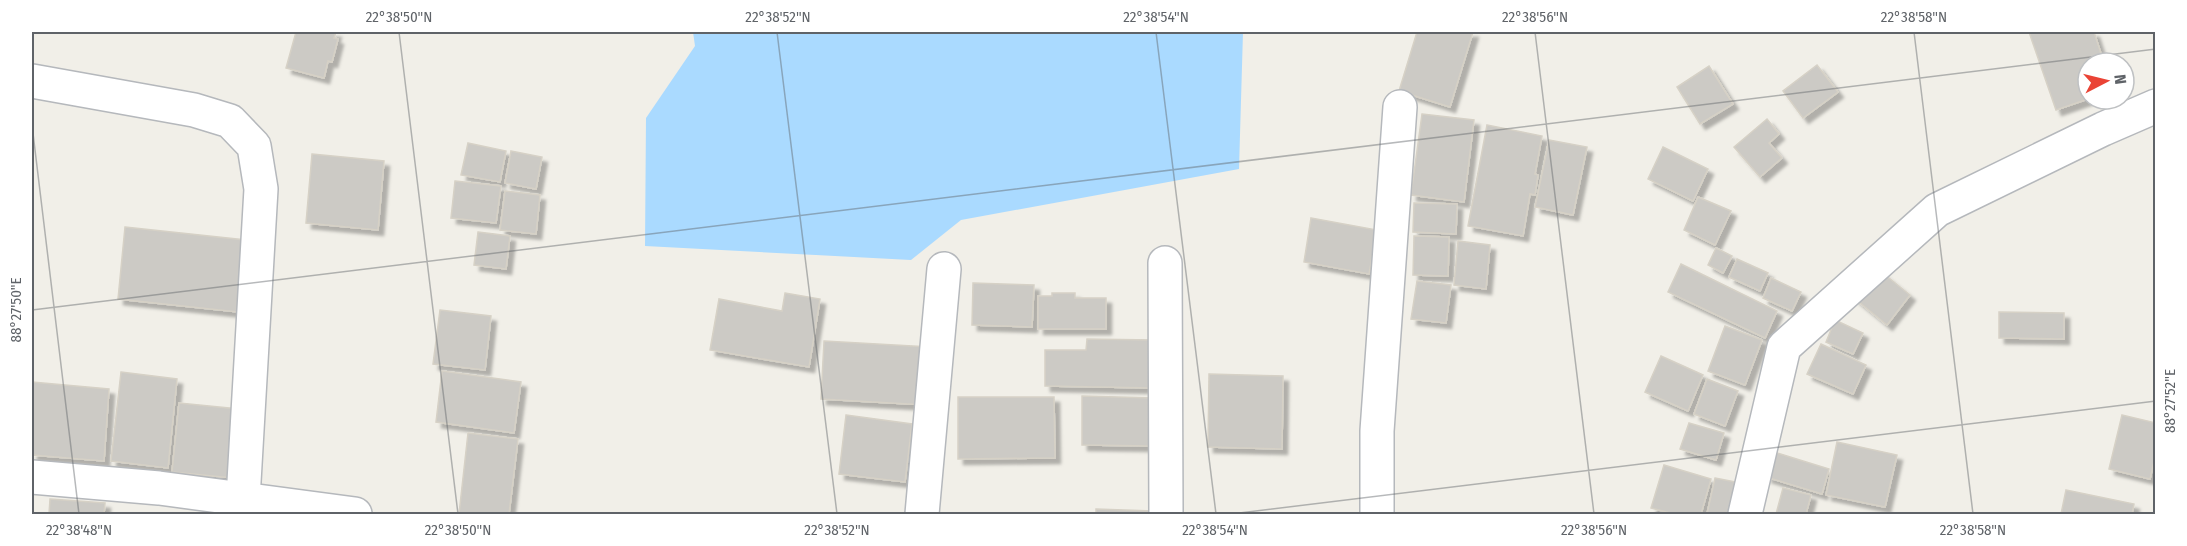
<svg xmlns="http://www.w3.org/2000/svg" width="2187" height="546" viewBox="0 0 2187 546" font-family="'Fira Sans Condensed',sans-serif">
<defs>
<filter id="shadow"><feDropShadow dx="5.5" dy="5.5" stdDeviation="1.5" flood-color="#0004"/></filter>
</defs>
<rect width="100%" height="100%" fill="#f1efe8"/>
<polygon fill="#aadaff" points="693,32 1243,32 1239,169 961,220 911,260 645,246 646,118 695,46"/>
<g fill="#cccac5" stroke="#d6d1c6" stroke-width="1.5" filter="url(#shadow)">
<polygon points="296,32 336,32 334,38 338,39 332,62 328,61 324,78 286,68"/>
<polygon points="1417,32 1473,32 1450,107 1399,91"/>
<polygon points="2029,32 2094,32 2104,63 2088,63 2088,99 2056,110"/>
<polygon points="1817,65 1838,92 1803,118 1783,91"/>
<polygon points="1709,66 1733,104 1700,124 1677,87"/>
<polygon points="1422,114 1474,120 1464,202 1411,195"/>
<polygon points="1767,119 1779,134 1769,143 1782,158 1760,177 1734,147"/>
<polygon points="1487,125 1542,136 1535,174 1538,175 1535,195 1530,194 1523,236 1468,226"/>
<polygon points="1549,140 1587,147 1573,215 1535,207"/>
<polygon points="468,143 506,151 500,182 461,175"/>
<polygon points="1663,147 1708,169 1693,201 1648,179"/>
<polygon points="511,151 542,157 536,189 505,183"/>
<polygon points="312,154 384,161 378,230 306,223"/>
<polygon points="455,181 501,186 496,223 451,218"/>
<polygon points="505,191 540,195 536,234 500,230"/>
<polygon points="1698,197 1731,211 1715,245 1684,230"/>
<polygon points="1414,203 1457,204 1456,234 1413,232"/>
<polygon points="1311,218 1377,230 1369,274 1304,262"/>
<polygon points="125,227 246,240 238,312 118,299"/>
<polygon points="478,232 510,236 506,269 474,265"/>
<polygon points="1414,236 1449,237 1448,276 1413,275"/>
<polygon points="1458,241 1490,245 1486,289 1454,285"/>
<polygon points="1716,248 1732,256 1723,273 1708,265"/>
<polygon points="1737,259 1768,273 1760,291 1729,277"/>
<polygon points="1681,264 1777,311 1765,338 1668,292"/>
<polygon points="1878,269 1910,295 1887,325 1854,298"/>
<polygon points="1771,278 1801,292 1792,311 1763,298"/>
<polygon points="1417,281 1451,285 1446,323 1411,319"/>
<polygon points="973,283 1034,285 1032,327 972,325"/>
<polygon points="785,293 820,299 809,367 710,350 719,299 782,311"/>
<polygon points="1052,293 1075,293 1075,298 1106,298 1106,329 1038,329 1038,296 1052,296"/>
<polygon points="440,310 491,316 485,370 433,364"/>
<polygon points="1999,312 2064,313 2064,339 1999,338"/>
<polygon points="1835,320 1863,333 1853,354 1826,342"/>
<polygon points="1725,326 1762,340 1745,385 1708,371"/>
<polygon points="1087,339 1154,340 1153,388 1045,386 1045,350 1086,350"/>
<polygon points="824,341 930,347 926,405 821,399"/>
<polygon points="1821,344 1866,365 1853,394 1807,374"/>
<polygon points="1661,356 1703,375 1688,411 1645,392"/>
<polygon points="442,371 521,382 514,433 436,422"/>
<polygon points="121,372 177,379 168,468 111,461"/>
<polygon points="1209,374 1283,376 1282,449 1208,447"/>
<polygon points="1707,379 1738,391 1725,426 1694,414"/>
<polygon points="32,382 109,389 104,461 32,455"/>
<polygon points="1082,396 1155,398 1154,446 1082,445"/>
<polygon points="958,397 1054,397 1055,458 958,459"/>
<polygon points="179,403 239,409 233,478 172,472"/>
<polygon points="846,415 912,424 905,482 839,474"/>
<polygon points="2122,415 2156,423 2156,453 2150,479 2109,469"/>
<polygon points="1689,423 1724,433 1716,460 1680,449"/>
<polygon points="468,433 518,439 509,514 459,514"/>
<polygon points="1837,442 1897,455 1885,507 1826,495"/>
<polygon points="1774,452 1829,469 1822,494 1766,477"/>
<polygon points="1664,465 1711,479 1701,514 1674,514 1651,508"/>
<polygon points="1715,478 1736,482 1729,514 1707,514"/>
<polygon points="1783,488 1811,495 1806,514 1776,514"/>
<polygon points="2066,490 2134,504 2132,514 2061,514"/>
<polygon points="50,499 105,503 104,514 49,514"/>
<polygon points="1096,509 1153,511 1153,514 1096,514"/>
</g>
<g fill="none" stroke-linecap="round" stroke-linejoin="round">
<defs>
<g id="street">
<polyline points="32,81 194,110 230,121 254,146 261,189 243,499"/>
<polyline points="1165,263 1166,514"/>
<polyline points="32,477 159,488 355,514"/>
<polyline points="922,514 944,269"/>
<polyline points="1377,514 1377,431 1400,107"/>
<polyline points="1745,514 1784,347 1937,210 2103,129 2156,106"/>
</g>
</defs>
<use href="#street" stroke="#b5b8bc" stroke-width="36"/>
<use href="#street" stroke="#fff" stroke-width="33"/>
</g>
<path fill="none" stroke="#5f6368" stroke-width="1.5" stroke-opacity="0.45" d="M399,32L458,514M777,32L837,514M1156,32L1216,514M1535,32L1594,514M1914,32L1973,514M32,125L79,514M32,310L2156,49M1231,514L2156,401"/>
<rect width="2187" height="546" fill="none" stroke="#ffffff" stroke-width="66"/>
<g transform="translate(2106 81) rotate(83)"><circle r="28" fill="#ffffff" stroke="#bfc1c3" stroke-width="1.5"/>
<path d="M0-4.5L10 22L0 15L-10 22Z" fill="#ea4335"/>
<text y="-9" font-size="16" font-weight="bold" text-anchor="middle" fill="#5f6368">N</text>
</g>
<rect x="33" y="33" width="2121" height="480" fill="none" stroke="#5f6368" stroke-width="2"/>
<g font-size="15" text-anchor="middle" fill="#5f6368">
<text x="399" y="22">22°38'50"N</text>
<text x="778" y="22">22°38'52"N</text>
<text x="1156" y="22">22°38'54"N</text>
<text x="1535" y="22">22°38'56"N</text>
<text x="1914" y="22">22°38'58"N</text>
<text transform="translate(16 310) rotate(-90)" y="5">88°27'50"E</text>
<text transform="translate(2170 401) rotate(-90)" y="5">88°27'52"E</text>
<text x="79" y="535">22°38'48"N</text>
<text x="458" y="535">22°38'50"N</text>
<text x="837" y="535">22°38'52"N</text>
<text x="1215" y="535">22°38'54"N</text>
<text x="1594" y="535">22°38'56"N</text>
<text x="1973" y="535">22°38'58"N</text>
</g>
</svg>
